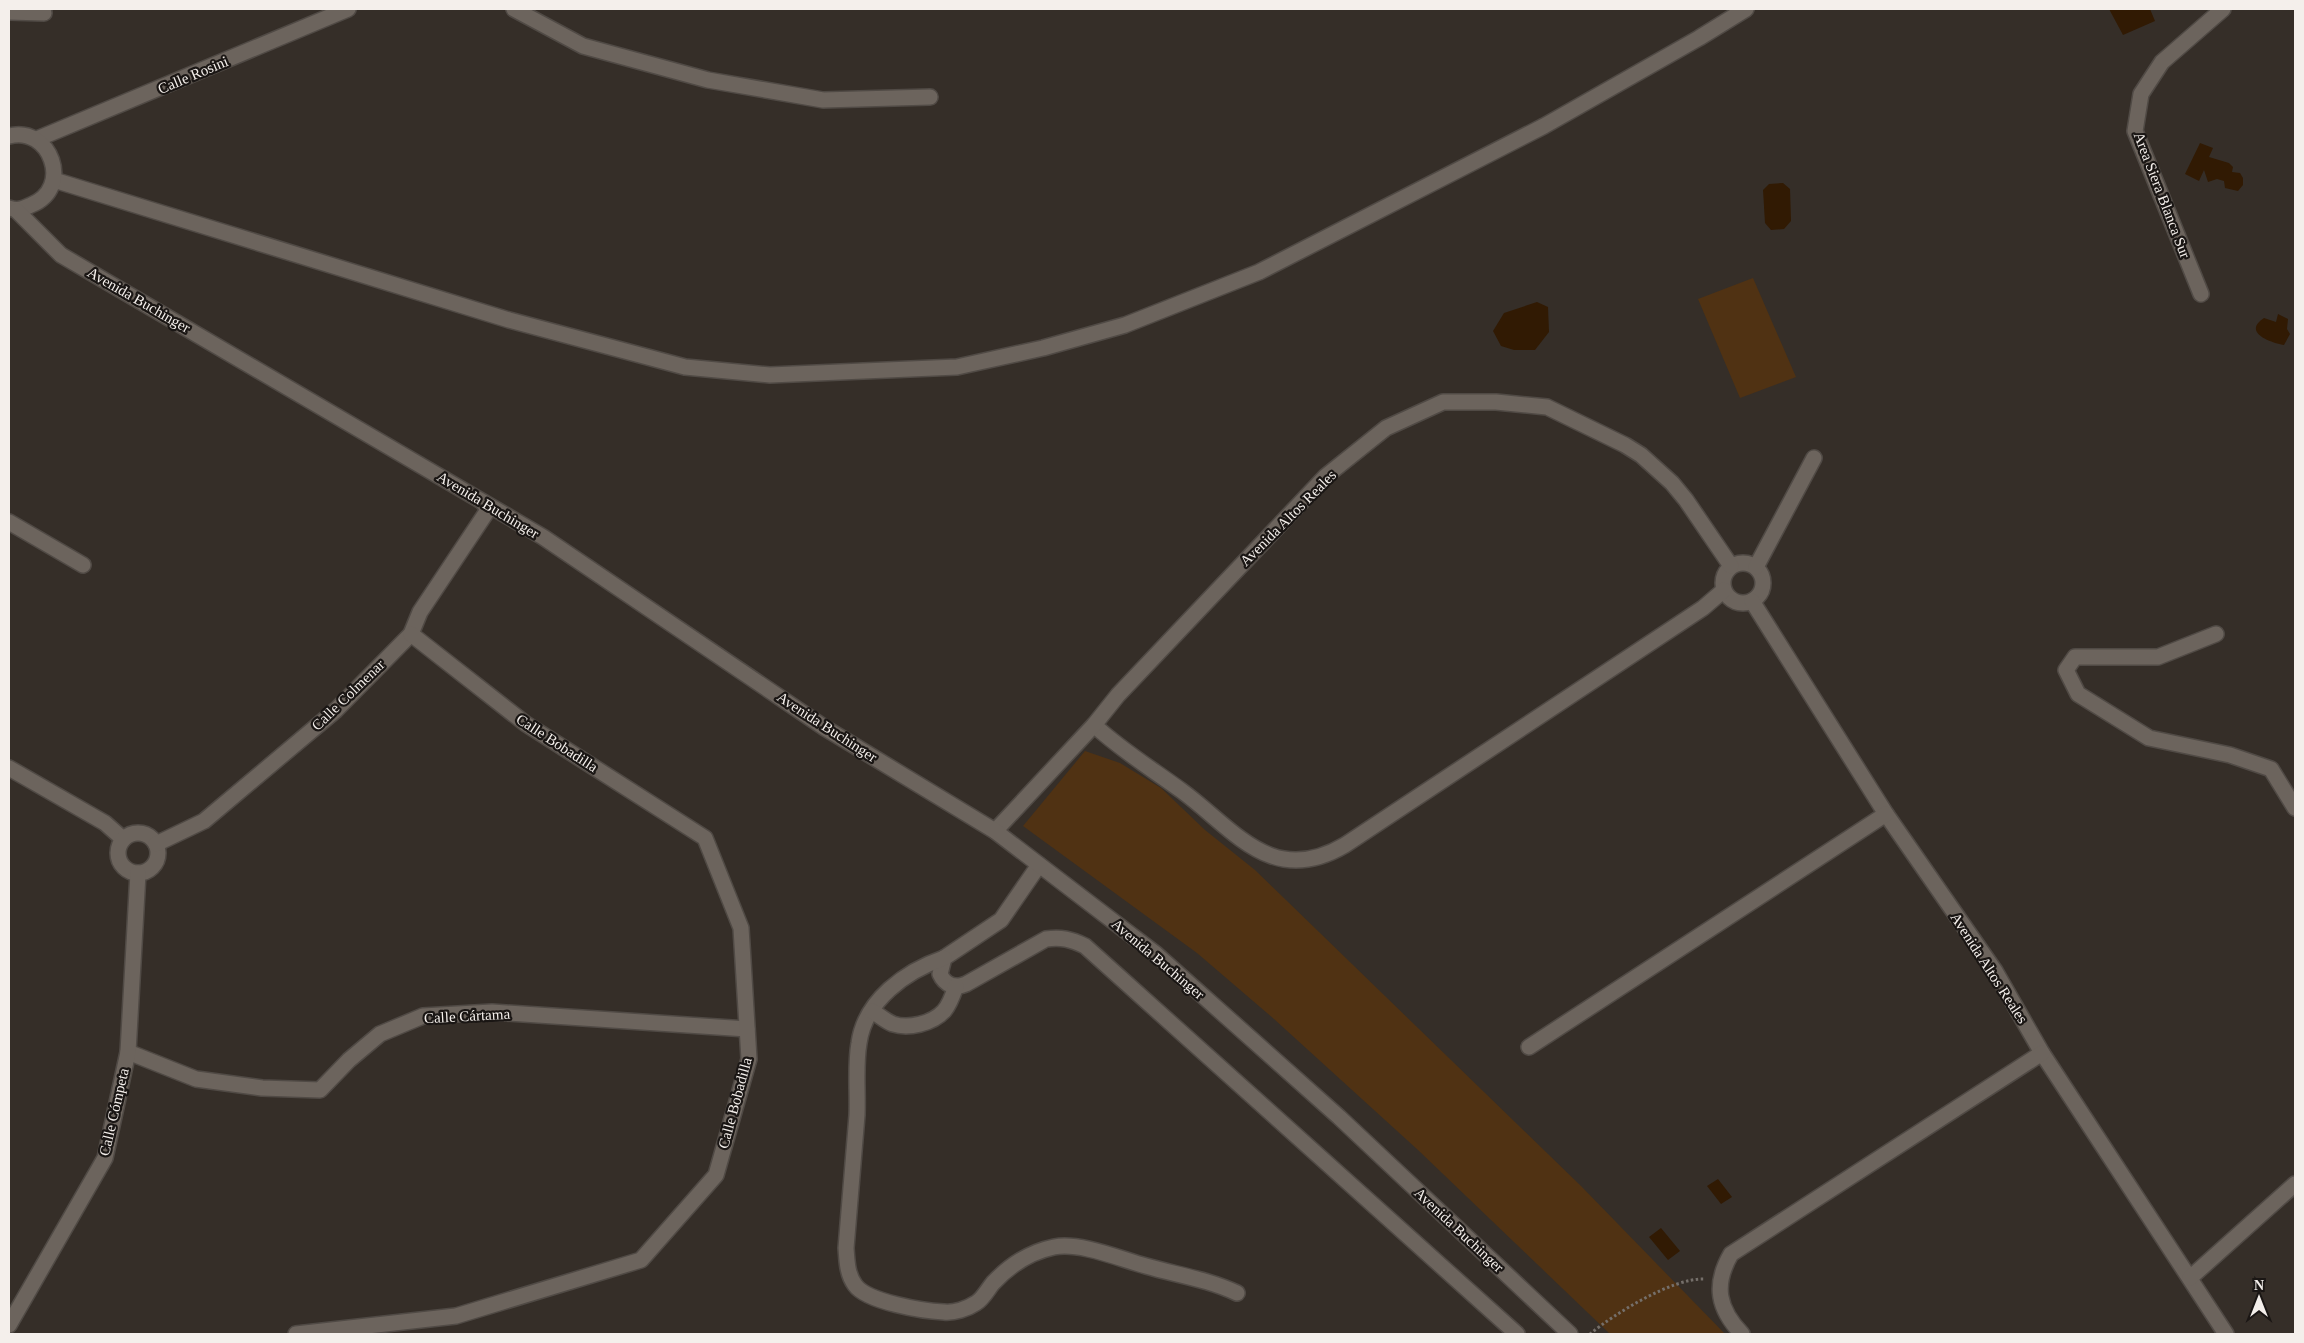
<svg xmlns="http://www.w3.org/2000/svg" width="2304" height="1343" viewBox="0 0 2304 1343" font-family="'Times New Roman',serif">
<rect width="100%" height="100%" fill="#352e28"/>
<g fill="#503213">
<polygon points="1753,278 1796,377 1740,398 1698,299"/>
<polygon points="1085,751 1120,763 1161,788 1205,830 1255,870 1581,1186 1725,1334 1610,1334 1418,1150 1274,1019 1197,953 1023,826"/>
</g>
<g fill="#311a03">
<polygon points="2109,9 2150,9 2155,21 2123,35"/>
<polygon points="2200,143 2213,148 2209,157 2229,163 2233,167 2232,172 2240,173 2243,178 2243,185 2238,191 2225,188 2224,181 2217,179 2208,182 2204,170 2199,181 2185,174"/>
<polygon points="1783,183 1790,189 1791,221 1784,229 1771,230 1765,223 1763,190 1769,184"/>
<polygon points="1537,302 1548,307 1549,332 1535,350 1514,350 1501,346 1493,331 1504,313"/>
<path d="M2278,314L2288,319L2287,329L2290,334L2284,345C2273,343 2241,333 2264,318L2276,322Z"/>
<polygon points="1718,1179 1732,1197 1721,1204 1707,1186"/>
<polygon points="1661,1228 1680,1251 1668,1260 1649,1237"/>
</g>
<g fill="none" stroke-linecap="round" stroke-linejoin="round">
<defs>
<g id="street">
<polyline points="514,9 583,46 708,80 823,100 930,97"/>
<polyline points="9,12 44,13"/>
<polyline points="37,139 348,9"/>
<polyline points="54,180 509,320 685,367 770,375 957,367 1043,348 1125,325 1259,272 1544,126 1699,38 1746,9"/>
<polyline points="2201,294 2135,131 2141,94 2162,62 2223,9"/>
<polyline points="9,522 83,565"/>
<circle cx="1743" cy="583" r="20"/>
<polyline points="1756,567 1814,458"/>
<polyline points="1752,601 1886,814 1995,971 2042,1053 2226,1334"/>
<polyline points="2216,634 2158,657 2075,657 2066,670 2078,694 2149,738 2230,755 2271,769 2295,808"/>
<path d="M1094,725C1121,750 1152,769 1182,791C1235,830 1272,888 1345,845L1703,608L1724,590"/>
<polyline points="9,768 105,823 123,839"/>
<polyline points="995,831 1094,725 1118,695 1326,476 1386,428 1443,402 1496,402 1547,407 1625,445 1641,455 1672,483 1686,500 1731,566"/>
<circle cx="138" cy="853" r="20"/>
<polyline points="156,844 204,821 336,710 411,634 420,612 488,510 483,502"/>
<path d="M1039,865L1001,920L944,958L940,974C945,985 955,989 966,984L1046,939C1061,937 1071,939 1085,946L1517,1334"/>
<path d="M944,958C906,971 865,1000 859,1043C855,1066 858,1091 857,1115C853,1159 850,1204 846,1248C847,1261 847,1274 855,1285C867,1302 923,1311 944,1312C954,1313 967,1309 976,1303C983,1299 988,1289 993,1283C1009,1266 1030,1252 1054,1247C1081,1242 1120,1259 1146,1266C1177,1275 1207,1279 1237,1293"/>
<path d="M872,1011C879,1015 885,1021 893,1024C908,1029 932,1024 944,1011C950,1004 953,995 956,986"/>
<polyline points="1529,1047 1886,814"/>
<polyline points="128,1052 196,1079 262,1088 320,1090 349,1060 380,1034 423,1016 492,1012 747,1029"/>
<polyline points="2190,1278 2295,1184"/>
<polyline points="9,1325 105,1158 128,1052 138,873"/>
<polyline points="296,1334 456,1316 641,1260 716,1175 749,1059 741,928 705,838 526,724 411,634"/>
<path d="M1742,1334C1718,1309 1713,1285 1731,1254L2042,1053"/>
</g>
<g id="secondary">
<path d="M9,136C50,125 74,188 31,205C22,209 18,211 9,208"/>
<polyline points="17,211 61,255 543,537 825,728 995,831 1156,954 1339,1117 1570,1334"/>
</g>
</defs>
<use href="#street" stroke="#504a45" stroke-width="18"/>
<use href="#secondary" stroke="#504a45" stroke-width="18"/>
<path stroke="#756f6a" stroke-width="3" stroke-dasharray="2.5 2.5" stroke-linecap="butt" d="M1590,1334C1614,1314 1672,1278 1704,1279"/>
<use href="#street" stroke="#6c645d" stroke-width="15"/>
<use href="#secondary" stroke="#6c645d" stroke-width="15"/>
</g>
<g text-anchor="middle" stroke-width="4.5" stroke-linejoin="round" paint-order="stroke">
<g font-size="15" fill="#f4efeb" stroke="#1a1614">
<text transform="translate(193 75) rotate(-23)" y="5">Calle Rosini</text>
<text transform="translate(2162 195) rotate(69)" y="5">Area Siera Blanca Sur</text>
<text transform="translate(139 300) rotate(30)" y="5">Avenida Buchinger</text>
<text transform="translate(488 505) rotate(31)" y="5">Avenida Buchinger</text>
<text transform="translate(1288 518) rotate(-45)" y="5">Avenida Altos Reales</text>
<text transform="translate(348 695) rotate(-44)" y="5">Calle Colmenar</text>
<text transform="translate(827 727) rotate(33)" y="5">Avenida Buchinger</text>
<text transform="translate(557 743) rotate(33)" y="5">Calle Bobadilla</text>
<text transform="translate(1158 959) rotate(40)" y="5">Avenida Buchinger</text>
<text transform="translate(1989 968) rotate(57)" y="5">Avenida Altos Reales</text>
<text transform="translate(467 1016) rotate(-3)" y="5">Calle Cártama</text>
<text transform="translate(735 1103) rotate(-75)" y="5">Calle Bobadilla</text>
<text transform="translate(114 1112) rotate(-77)" y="5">Calle Cómpeta</text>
<text transform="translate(1459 1230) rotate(43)" y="5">Avenida Buchinger</text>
</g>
</g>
<rect width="2304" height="1343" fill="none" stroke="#f4efeb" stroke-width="20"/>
<g transform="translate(2259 1298)" stroke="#1a1614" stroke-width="4" paint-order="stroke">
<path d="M0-4L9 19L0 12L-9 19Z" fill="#f4efeb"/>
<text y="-8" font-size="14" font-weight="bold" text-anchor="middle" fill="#f4efeb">N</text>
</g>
</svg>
